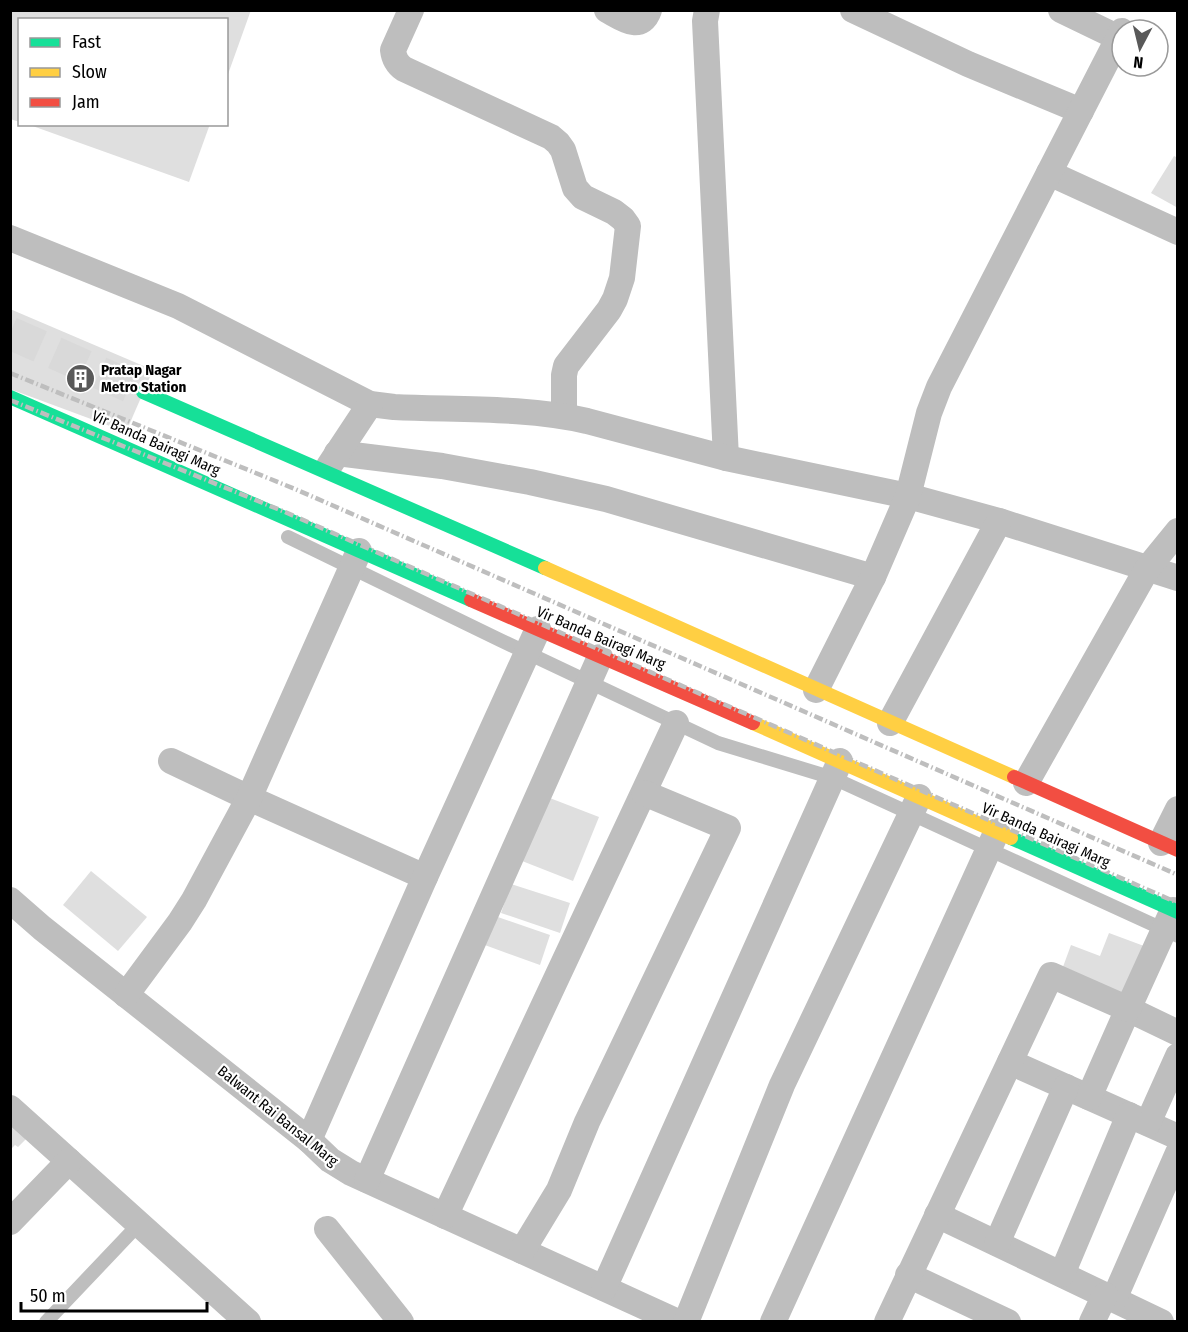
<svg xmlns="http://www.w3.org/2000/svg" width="1188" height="1332" viewBox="0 0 1188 1332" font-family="'Fira Sans Condensed',sans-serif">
<rect width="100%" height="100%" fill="#fff"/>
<g fill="#dfdfdf">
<polygon points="10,10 251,10 227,77 226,20 20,20 20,122 10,119"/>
<polygon points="27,124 210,124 189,182"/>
<polygon points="1174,156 1178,158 1178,208 1151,193"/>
<polygon points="10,309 153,370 126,432 10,389"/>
<polygon points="542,795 599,817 573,881 517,859"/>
<polygon points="91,871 147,917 118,951 63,905"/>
<polygon points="511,884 570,903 560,933 501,913"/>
<polygon points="492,915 550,935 540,965 482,944"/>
<polygon points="1109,933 1144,946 1124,999 1060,975 1071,945 1100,956"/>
<polygon points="10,1118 29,1136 18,1147 15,1145 10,1150"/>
</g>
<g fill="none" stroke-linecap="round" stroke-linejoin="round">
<polyline stroke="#d9d9d9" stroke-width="33" stroke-dasharray="33 16" stroke-linecap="butt" points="10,333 143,392"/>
<g stroke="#bebebe" stroke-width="14">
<polyline points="288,537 500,640 718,743 833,778 1178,936"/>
<polyline points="46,1322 139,1224"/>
</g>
<g stroke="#bebebe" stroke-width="26">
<path d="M411,10L393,50C394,59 397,64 404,69L551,137L558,143L563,150L575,188L583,197L614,212L623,219L628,226L622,278L615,299L609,310L566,366L564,375V416"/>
<path d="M607,10C622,18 641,33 649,10"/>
<polyline points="707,10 705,21 726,458"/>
<polyline points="853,10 968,64 1081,111"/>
<polyline points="1061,10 1119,38"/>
<polyline points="1049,173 1178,232"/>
<path d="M10,238L178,306L370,404L394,407C457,410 526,407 587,421L726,458L908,496L999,521L1178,578"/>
<polyline points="337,453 442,466 530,482 606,499 873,577"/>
<polyline points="329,466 370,404"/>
<polyline points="816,690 873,577 908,496 929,413 939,387 1122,31"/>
<polyline points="890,723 999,521"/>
<polyline points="171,761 249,798 425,877"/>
<polyline points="1026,783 1147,569 1178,531"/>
<polyline points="1161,843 1178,809"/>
<polyline points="10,900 42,928 309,1140 330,1160 351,1173 678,1322"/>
<polyline points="126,995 180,922 194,900 249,798 359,551"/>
<polyline points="1010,1062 1178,1137"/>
<polyline points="1089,1097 1128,1009 1178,1033"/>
<polyline points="10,1108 248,1322"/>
<polyline points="1148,1123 1178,1056"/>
<polyline points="309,1140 425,877 538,629"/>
<polyline points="367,1180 600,657"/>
<polyline points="937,1215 1161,1322"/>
<polyline points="445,1216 676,723"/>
<polyline points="10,1222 69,1161"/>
<polyline points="327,1229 401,1322"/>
<polyline points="997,1243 1066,1087"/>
<polyline points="522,1251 559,1190 587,1122 728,828 644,793"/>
<polyline points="1062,1274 1129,1115"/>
<polyline points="908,1275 1008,1322"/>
<polyline points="604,1288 840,761"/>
<polyline points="1114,1299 1178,1153"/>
<polyline points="686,1322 782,1085 919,797"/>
<polyline points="773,1322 997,831"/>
<polyline points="887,1322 1051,975 1128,1009 1173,910"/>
<polyline points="1092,1322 1105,1295"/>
</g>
<g stroke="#16e098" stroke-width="14">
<polyline points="143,392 545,568"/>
<polyline points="10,397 471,600"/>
<polyline points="1011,838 1178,912"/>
</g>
<g stroke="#ffcf43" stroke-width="14">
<polyline points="545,568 1014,777"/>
<polyline points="753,723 1011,838"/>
</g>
<g stroke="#f24e42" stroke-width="14">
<polyline points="471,600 753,723"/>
<polyline points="1014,777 1178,850"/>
</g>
<g stroke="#bebebe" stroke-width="4.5" stroke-dasharray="9 3 1.5 3" stroke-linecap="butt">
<polyline points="10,373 295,489 1178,875"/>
<polyline points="10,400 285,512 1178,903"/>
</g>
</g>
<defs>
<symbol id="building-disc" viewBox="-11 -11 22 22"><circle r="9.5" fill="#595959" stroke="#fff"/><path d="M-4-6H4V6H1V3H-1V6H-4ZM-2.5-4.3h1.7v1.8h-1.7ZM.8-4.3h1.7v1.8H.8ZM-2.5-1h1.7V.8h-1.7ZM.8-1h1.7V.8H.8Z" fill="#fff"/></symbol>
</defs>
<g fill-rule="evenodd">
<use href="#building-disc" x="64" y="362" width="33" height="33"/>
</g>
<g text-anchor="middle" stroke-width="4.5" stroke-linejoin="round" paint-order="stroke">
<g font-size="15" font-weight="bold" fill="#000" stroke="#fff" text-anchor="start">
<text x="101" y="375">Pratap Nagar<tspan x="101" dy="17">Metro Station</tspan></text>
</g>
<g font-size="15" fill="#000" stroke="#fff">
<text transform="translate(156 443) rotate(24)" y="5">Vir Banda Bairagi Marg</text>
<text transform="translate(601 638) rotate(23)" y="5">Vir Banda Bairagi Marg</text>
<text transform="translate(1046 835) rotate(24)" y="5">Vir Banda Bairagi Marg</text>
<text transform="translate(278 1116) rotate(39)" y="5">Balwant Rai Bansal Marg</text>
</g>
</g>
<rect width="1188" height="1332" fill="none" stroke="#000000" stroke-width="24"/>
<rect x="18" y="18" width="210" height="108" fill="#ffffff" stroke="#999999" stroke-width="1.5"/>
<rect x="30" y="38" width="30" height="9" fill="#16e098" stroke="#999999" stroke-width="1.5"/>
<text x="72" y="48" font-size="18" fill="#000000">Fast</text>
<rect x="30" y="68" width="30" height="9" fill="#ffcf43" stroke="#999999" stroke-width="1.5"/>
<text x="72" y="78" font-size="18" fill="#000000">Slow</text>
<rect x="30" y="98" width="30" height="9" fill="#f24e42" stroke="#999999" stroke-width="1.5"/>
<text x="72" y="108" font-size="18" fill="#000000">Jam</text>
<g transform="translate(1140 48) rotate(187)"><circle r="28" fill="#ffffff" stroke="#999999" stroke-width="1.5"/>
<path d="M0-4.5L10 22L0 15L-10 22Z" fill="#595959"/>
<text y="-9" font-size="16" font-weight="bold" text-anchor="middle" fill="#000000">N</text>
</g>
<path d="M21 1302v9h186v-9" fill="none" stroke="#000000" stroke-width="3"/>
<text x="30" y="1302" font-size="18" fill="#000000" stroke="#ffffff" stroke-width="4.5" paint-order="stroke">50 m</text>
</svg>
